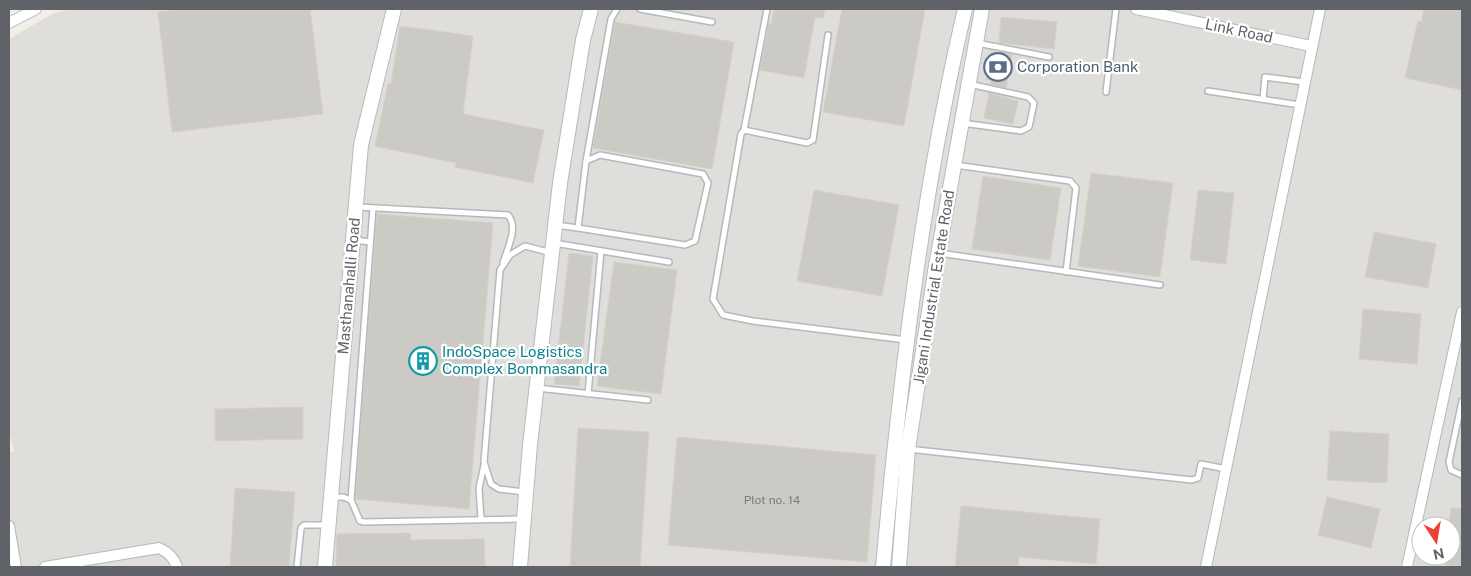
<svg xmlns="http://www.w3.org/2000/svg" width="1471" height="576" viewBox="0 0 1471 576" font-family="'Public Sans',sans-serif">
<rect width="100%" height="100%" fill="#f1efe8"/>
<path fill="#e0deda" fill-rule="evenodd" d="M72,9H1462V567H9V452H14L9,430V39L54,13ZM1421,526H1451V556H1421Z"/>
<g fill="#cccac5" stroke="#d6d1c6">
<polygon points="184,9 310,9 323,114 172,132 158,12"/>
<polygon points="774,9 825,9 823,18 815,17 804,78 760,70 769,23 771,24"/>
<polygon points="842,9 925,9 904,126 823,112"/>
<polygon points="1424,9 1462,9 1462,90 1405,78 1418,21 1421,22"/>
<polygon points="1001,17 1057,22 1054,49 999,43"/>
<polygon points="615,22 734,42 712,169 593,148"/>
<polygon points="400,26 473,36 463,114 544,130 533,183 455,167 456,163 375,146 388,84 391,84"/>
<polygon points="991,52 1012,54 1006,88 990,84 991,80 986,79"/>
<polygon points="989,93 1018,101 1013,124 984,118"/>
<polygon points="1091,173 1173,183 1160,277 1078,266"/>
<polygon points="983,176 1061,188 1050,260 972,249"/>
<polygon points="814,190 899,205 882,296 797,281"/>
<polygon points="1198,190 1234,193 1226,264 1190,260"/>
<polygon points="377,214 493,223 469,509 355,499"/>
<polygon points="1374,232 1436,244 1428,288 1365,277"/>
<polygon points="569,253 593,256 579,386 554,384"/>
<polygon points="614,262 677,270 661,394 597,386"/>
<polygon points="1363,309 1421,314 1417,364 1359,359"/>
<polygon points="303,407 303,439 215,441 215,409"/>
<polygon points="578,428 649,432 640,567 570,567"/>
<polygon points="1330,431 1389,434 1387,483 1327,480"/>
<polygon points="677,437 876,455 867,562 668,545"/>
<polygon points="235,488 295,492 289,567 230,567"/>
<polygon points="1327,497 1380,509 1371,548 1318,535"/>
<polygon points="961,506 1100,519 1096,564 1019,557 1018,567 955,567"/>
<polygon points="1451,508 1462,509 1462,566 1445,565 1446,556 1451,556 1451,526 1449,526"/>
<polygon points="411,533 411,540 484,539 485,567 336,567 337,534"/>
</g>
<g fill="none" stroke-linecap="round" stroke-linejoin="round">
<defs>
<g id="lane">
<polyline points="640,9 712,22"/>
<polyline points="828,35 813,140 807,143 744,130 741,134 713,299 723,315 753,321 906,340"/>
<polyline points="977,43 1049,57"/>
<polyline points="1208,91 1300,105"/>
<polyline points="1106,92 1116,9"/>
<polyline points="1263,99 1265,77 1304,82"/>
<polyline points="962,123 1021,131 1029,127 1034,103 1028,97 969,84"/>
<polyline points="744,130 767,9"/>
<polyline points="586,161 611,19 617,9"/>
<polyline points="955,165 1070,181 1076,188 1066,272"/>
<path d="M358,207L508,215C519,227 507,249 503,263"/>
<polyline points="556,225 578,228 685,245 695,241 708,183 703,174 600,155 586,161 578,228"/>
<polyline points="354,240 370,242"/>
<polyline points="554,243 669,262"/>
<polyline points="939,253 1160,285"/>
<polyline points="537,388 648,400"/>
<polyline points="588,394 601,251"/>
<polyline points="1462,401 1449,462 1451,470 1462,475"/>
<polyline points="908,449 1192,480 1198,478 1201,464 1226,469"/>
<polyline points="524,492 499,489 491,484 484,462 500,270 510,255 525,246 552,253"/>
<polyline points="333,497 343,497 351,500 360,521 364,522 522,519"/>
<polyline points="351,500 373,208"/>
<polyline points="481,519 479,488 484,465"/>
<polyline points="297,567 301,528 304,525 327,525"/>
</g>
<g id="street">
<polyline points="1136,9 1311,46"/>
<polyline points="9,23 36,9"/>
<polyline points="9,526 16,567"/>
<path d="M45,567L159,548C168,552 174,557 177,567"/>
<polyline points="1206,567 1320,9"/>
<polyline points="1407,567 1462,312"/>
</g>
<g id="secondary">
<polyline points="325,567 361,145 394,9"/>
<polyline points="520,567 530,445 560,183 583,40 591,9"/>
<path d="M883,567C900,380 922,192 965,9"/>
<polyline points="899,567 908,449 935,272 982,9"/>
</g>
</defs>
<use href="#lane" stroke="#b5b8bc" stroke-width="8"/>
<use href="#street" stroke="#b5b8bc" stroke-width="12"/>
<use href="#secondary" stroke="#b6babf" stroke-width="16"/>
<use href="#lane" stroke="#fff" stroke-width="5"/>
<use href="#street" stroke="#fff" stroke-width="10"/>
<use href="#secondary" stroke="#fff" stroke-width="14"/>
</g>
<defs>
<symbol id="bank-ring" viewBox="-11 -11 22 22"><circle r="9.5" fill="#fff" stroke="#5c6f8a" stroke-width="1.5"/><path d="M-6-4H6V4H-6ZM0-2.3a2.3 2.3 0 1 0 0 4.6a2.3 2.3 0 1 0 0-4.6Z" fill="#5c6f8a"/></symbol>
<symbol id="building-ring" viewBox="-11 -11 22 22"><circle r="9.5" fill="#fff" stroke="#0f9aa8" stroke-width="1.5"/><path d="M-4-6H4V6H1V3H-1V6H-4ZM-2.5-4.3h1.7v1.8h-1.7ZM.8-4.3h1.7v1.8H.8ZM-2.5-1h1.7V.8h-1.7ZM.8-1h1.7V.8H.8Z" fill="#0f9aa8"/></symbol>
</defs>
<g fill-rule="evenodd">
<use href="#bank-ring" x="982" y="51" width="32" height="32"/>
<use href="#building-ring" x="407" y="345" width="32" height="32"/>
</g>
<g text-anchor="middle" stroke-width="4.5" stroke-linejoin="round" paint-order="stroke">
<g font-size="12" fill="#7a7d7f">
<text x="772" y="504">Plot no. 14</text>
</g>
<g font-size="15" fill="#5f6368" stroke="#fff">
<text transform="translate(1239 31) rotate(12)" y="5">Link Road</text>
<text transform="translate(349 286) rotate(-85)" y="5">Masthanahalli Road</text>
<text transform="translate(934 287) rotate(-81)" y="5">Jigani Industrial Estate Road</text>
</g>
<g font-size="15" fill="#4e5e75" stroke="#fff" text-anchor="start">
<text x="1017" y="72">Corporation Bank</text>
</g>
<g font-size="15" fill="#0d838f" stroke="#fff" text-anchor="start">
<text x="442" y="357">IndoSpace Logistics<tspan x="442" dy="17">Complex Bommasandra</tspan></text>
</g>
</g>
<rect width="1471" height="576" fill="none" stroke="#5f6368" stroke-width="20"/>
<g transform="translate(1436 541) rotate(168)"><circle r="24" fill="#ffffff" stroke="#bfc1c3"/>
<path d="M0-4L9 19L0 12L-9 19Z" fill="#ea4335"/>
<text y="-8" font-size="14" font-weight="bold" text-anchor="middle" fill="#5f6368">N</text>
</g>
</svg>
